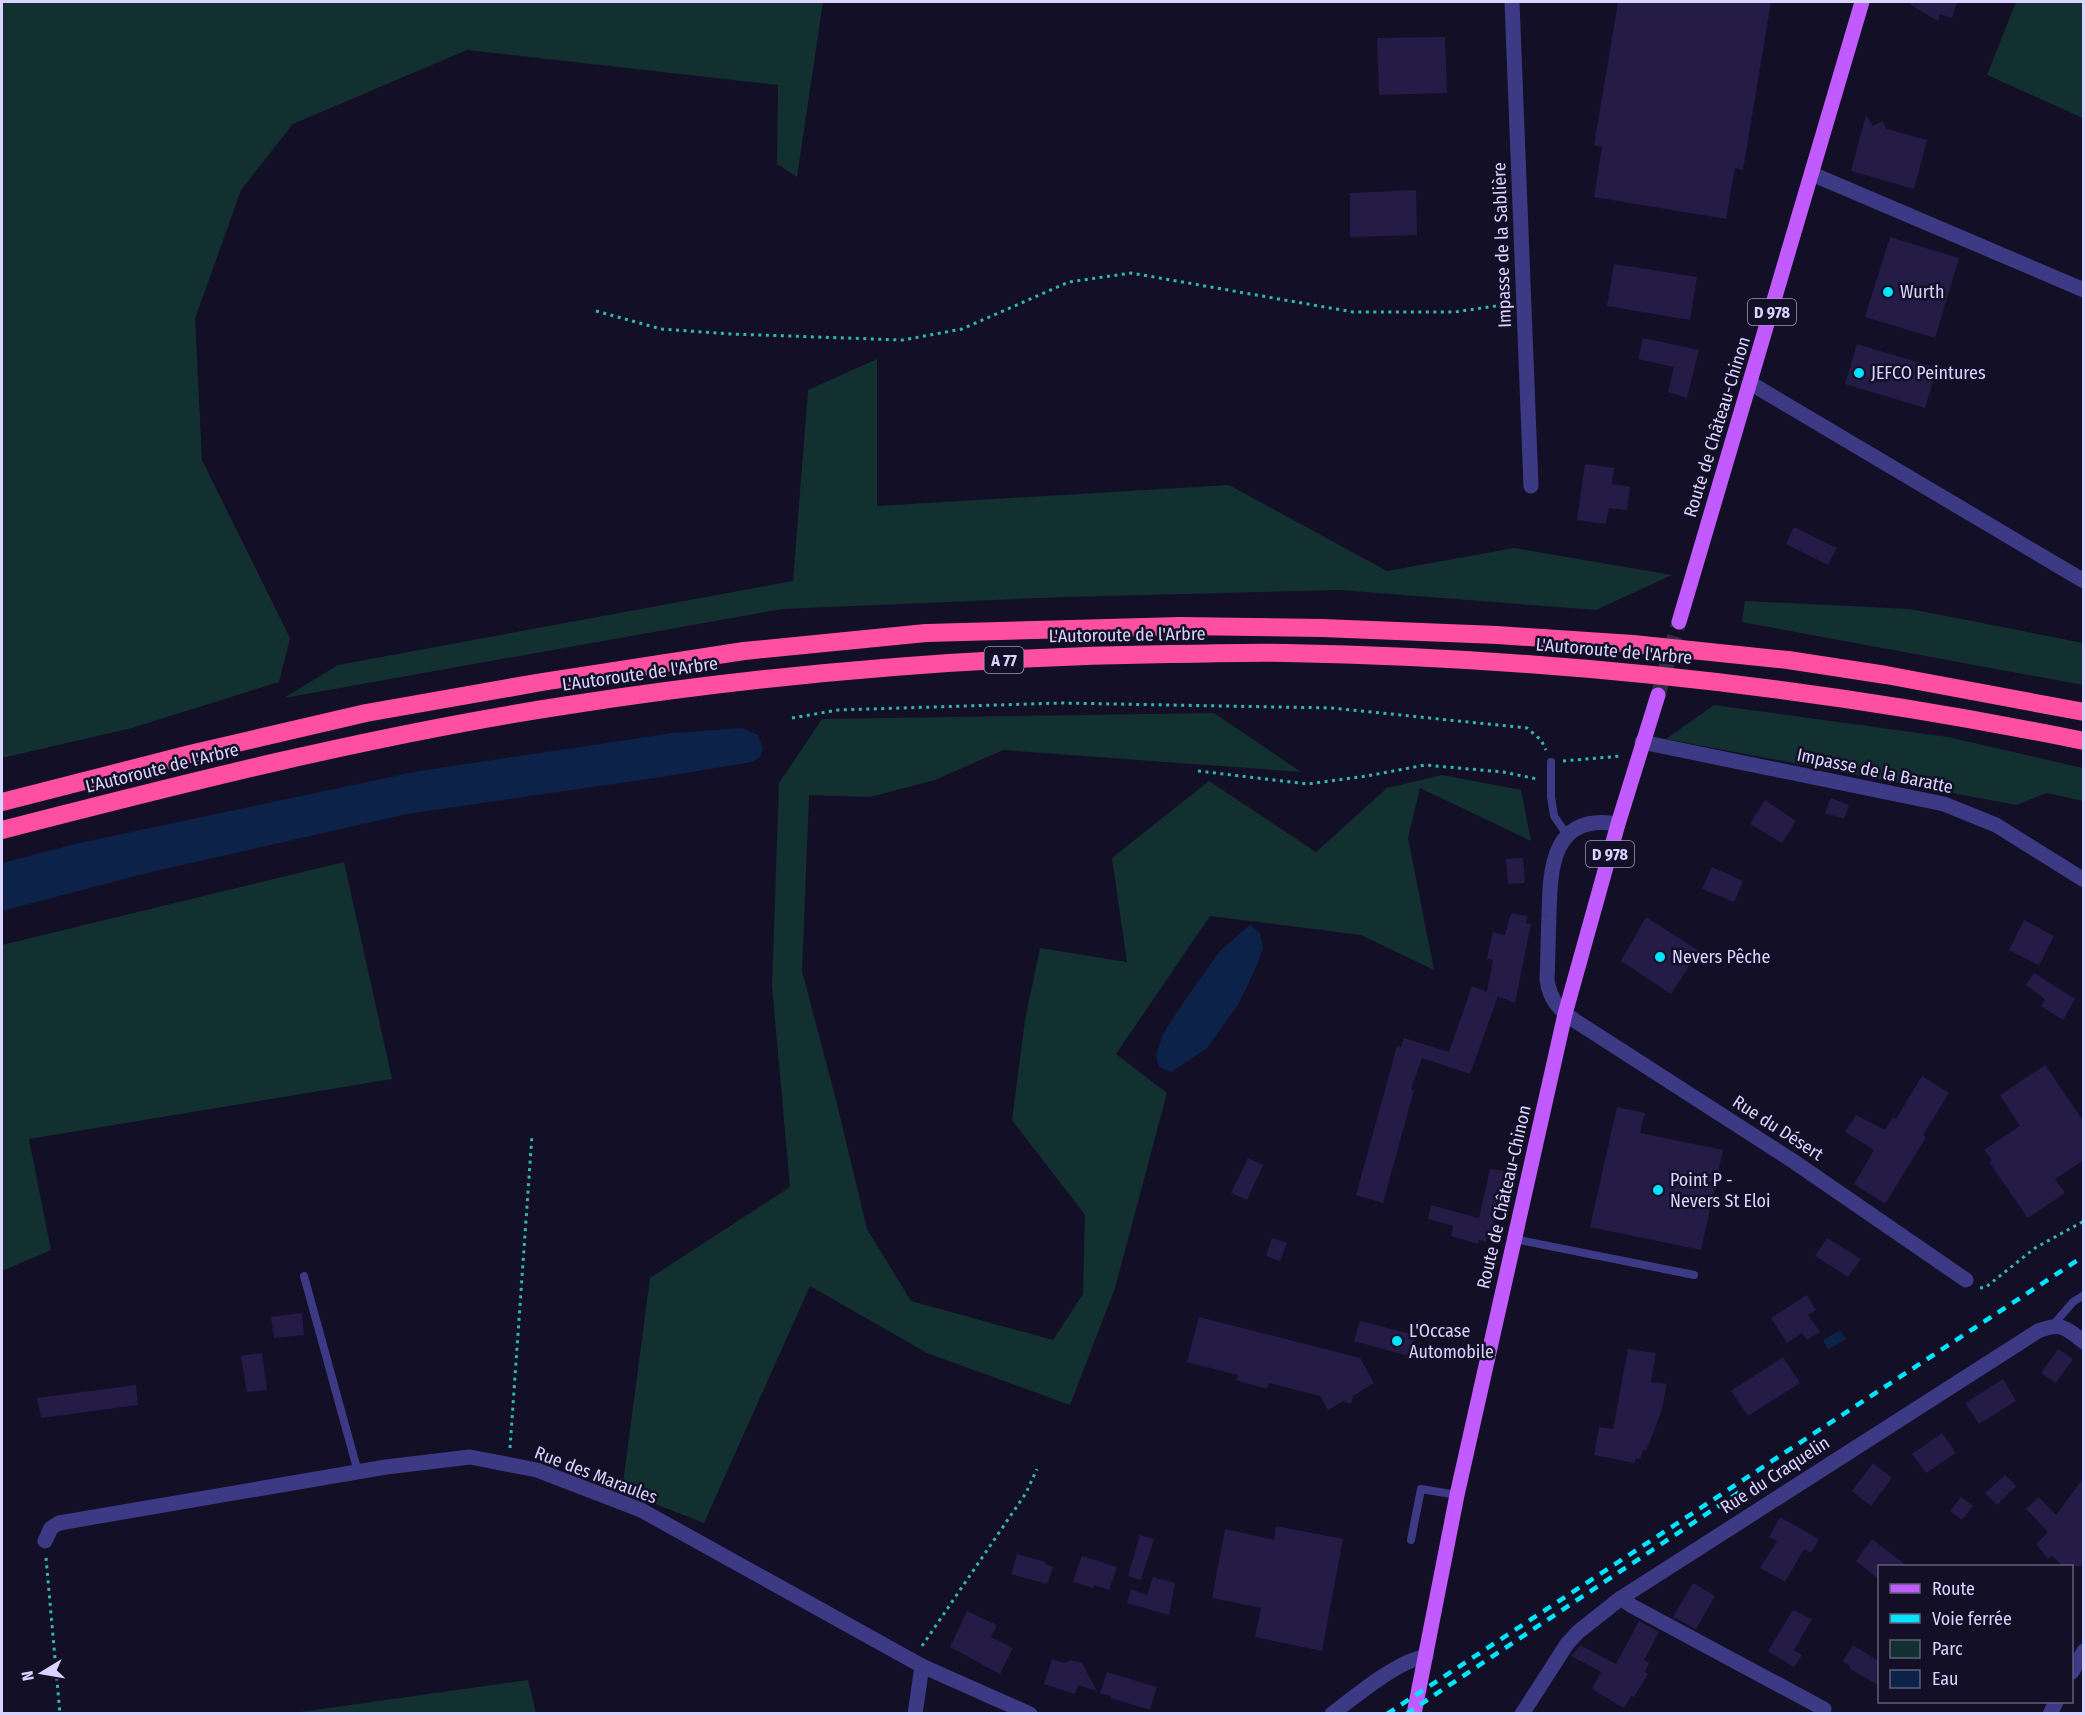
<svg xmlns="http://www.w3.org/2000/svg" width="2085" height="1715" viewBox="0 0 2085 1715" font-family="'Fira Sans Condensed',sans-serif">
<rect width="100%" height="100%" fill="#130f26"/>
<g fill="#12302f">
<polygon points="2,2 823,2 797,177 777,164 778,85 467,50 293,124 241,190 195,319 202,460 290,638 279,682 132,728 2,758"/>
<polygon points="2016,2 2083,2 2083,118 1987,75"/>
<polygon points="877,359 877,506 1229,485 1387,571 1514,548 1672,575 1596,610 1339,590 1066,597 782,609 284,698 338,665 793,581 808,390"/>
<polygon points="1745,601 1910,609 2083,643 2083,685 1742,622"/>
<polygon points="1714,705 1948,737 2083,768 2083,801 2047,793 2016,805 1666,739"/>
<polygon points="1214,713 1301,772 1003,750 935,780 870,797 809,795 802,971 837,1104 867,1229 911,1301 1053,1340 1083,1294 1085,1215 1012,1120 1025,1020 1040,948 1127,962 1112,858 1209,781 1316,852 1387,788 1442,775 1521,790 1531,841 1420,788 1408,838 1434,970 1361,935 1210,916 1116,1054 1167,1093 1115,1288 1070,1405 927,1353 810,1286 704,1523 622,1491 650,1278 790,1187 772,986 779,783 822,719"/>
<polygon points="344,862 392,1079 29,1139 51,1250 2,1271 2,945"/>
<polygon points="528,1680 536,1713 293,1713"/>
</g>
<g fill="#0c2248">
<polygon points="742,728 758,735 763,749 760,757 752,762 662,777 407,814 147,873 2,911 2,863 75,844 419,771 673,733"/>
<polygon points="1250,925 1260,933 1263,949 1257,965 1238,1005 1207,1048 1171,1072 1159,1067 1156,1055 1163,1034 1185,1000 1220,951"/>
<polygon points="1840,1330 1846,1339 1828,1350 1823,1340"/>
</g>
<g fill="#241b47">
<polygon points="1618,2 1771,2 1743,170 1735,168 1726,219 1594,197 1602,147 1594,145"/>
<polygon points="1909,2 1957,2 1952,18 1940,14 1938,21 1911,5"/>
<polygon points="1445,37 1447,93 1379,95 1377,38"/>
<polygon points="1866,115 1873,126 1882,121 1887,129 1927,140 1914,189 1851,171"/>
<polygon points="1416,190 1417,235 1350,237 1350,193"/>
<polygon points="1890,237 1959,258 1935,338 1865,317"/>
<polygon points="1614,264 1697,277 1690,320 1607,306"/>
<polygon points="1643,338 1699,350 1687,398 1668,392 1674,367 1638,359"/>
<polygon points="1857,344 1937,368 1925,408 1845,384"/>
<polygon points="1585,464 1614,468 1612,484 1630,487 1627,510 1609,508 1606,524 1577,520"/>
<polygon points="1794,527 1837,548 1828,565 1786,544"/>
<polygon points="1831,798 1849,805 1844,819 1825,813"/>
<polygon points="1765,800 1796,821 1782,843 1750,824"/>
<polygon points="1523,858 1525,883 1508,884 1506,859"/>
<polygon points="1712,867 1743,881 1734,902 1702,889"/>
<polygon points="1511,913 1527,916 1526,923 1531,924 1515,1003 1487,992 1493,960 1487,959 1493,932 1505,935"/>
<polygon points="1646,917 1699,951 1671,994 1621,961"/>
<polygon points="2024,920 2054,936 2039,965 2009,950"/>
<polygon points="2034,973 2075,999 2063,1020 2041,1006 2045,999 2026,985"/>
<polygon points="1472,986 1498,996 1470,1074 1422,1058 1411,1089 1414,1090 1383,1203 1356,1195 1397,1046 1401,1047 1404,1038 1449,1052"/>
<polygon points="2045,1065 2084,1122 2084,1160 2055,1179 2065,1193 2028,1218 1989,1162 1992,1160 1984,1150 2020,1126 2000,1095"/>
<polygon points="1922,1076 1949,1093 1923,1135 1926,1137 1885,1204 1854,1184 1874,1150 1845,1132 1856,1115 1885,1130 1893,1117 1896,1119"/>
<polygon points="1617,1107 1645,1113 1640,1133 1723,1150 1701,1250 1590,1227"/>
<polygon points="1248,1158 1263,1165 1247,1200 1231,1193"/>
<polygon points="1490,1169 1504,1171 1491,1236 1487,1236 1486,1242 1479,1240 1478,1244 1451,1236 1453,1226 1428,1219 1431,1205 1479,1218"/>
<polygon points="1272,1238 1287,1243 1280,1261 1266,1256"/>
<polygon points="1827,1238 1861,1259 1848,1277 1815,1256"/>
<polygon points="1807,1295 1816,1310 1808,1315 1820,1332 1807,1340 1802,1333 1787,1343 1771,1318"/>
<polygon points="302,1313 304,1335 274,1338 271,1317"/>
<polygon points="1199,1317 1360,1358 1374,1383 1353,1396 1351,1404 1343,1401 1328,1410 1320,1396 1269,1383 1267,1389 1236,1380 1238,1375 1187,1362"/>
<polygon points="1360,1321 1415,1335 1409,1356 1354,1341"/>
<polygon points="1628,1349 1656,1353 1651,1382 1667,1384 1661,1413 1646,1451 1643,1450 1640,1459 1636,1458 1635,1463 1594,1455 1599,1427 1613,1429"/>
<polygon points="2058,1349 2073,1359 2056,1383 2041,1373"/>
<polygon points="262,1353 267,1390 247,1392 241,1356"/>
<polygon points="1783,1357 1800,1383 1748,1416 1731,1391"/>
<polygon points="2003,1379 2016,1401 1979,1424 1965,1403"/>
<polygon points="136,1385 138,1405 41,1418 37,1398"/>
<polygon points="1942,1433 1956,1453 1926,1473 1912,1454"/>
<polygon points="1873,1463 1892,1478 1871,1506 1852,1491"/>
<polygon points="2005,1475 2016,1486 1997,1505 1985,1493"/>
<polygon points="2084,1477 2084,1566 2063,1566 2052,1556 2048,1559 2036,1544 2048,1532 2026,1509 2039,1497 2056,1515"/>
<polygon points="1961,1497 1973,1506 1962,1520 1950,1511"/>
<polygon points="1780,1517 1819,1539 1811,1553 1804,1549 1785,1582 1760,1568 1777,1541 1769,1537"/>
<polygon points="1276,1526 1343,1539 1322,1651 1255,1637 1261,1608 1212,1598 1225,1529 1274,1540"/>
<polygon points="1140,1535 1154,1539 1141,1580 1128,1576"/>
<polygon points="1872,1539 1907,1566 1880,1566 1880,1580 1856,1561"/>
<polygon points="1017,1554 1045,1562 1045,1564 1053,1567 1047,1584 1011,1574"/>
<polygon points="1082,1556 1117,1567 1109,1590 1094,1585 1093,1588 1073,1582"/>
<polygon points="1153,1577 1175,1583 1169,1615 1127,1603 1131,1589 1147,1595"/>
<polygon points="1693,1583 1715,1596 1696,1629 1673,1617"/>
<polygon points="1793,1610 1812,1619 1794,1650 1802,1655 1794,1667 1768,1651"/>
<polygon points="967,1611 997,1625 991,1637 1013,1648 1000,1674 950,1647"/>
<polygon points="1639,1621 1659,1632 1644,1660 1649,1663 1645,1672 1648,1674 1634,1697 1631,1696 1624,1708 1592,1689 1601,1672 1571,1656 1580,1645 1616,1664"/>
<polygon points="1853,1645 1880,1662 1880,1686 1850,1669 1850,1666 1843,1661"/>
<polygon points="1052,1659 1064,1663 1071,1660 1082,1663 1097,1691 1078,1685 1075,1694 1044,1684"/>
<polygon points="1107,1672 1157,1687 1150,1710 1110,1698 1111,1696 1100,1693"/>
</g>
<g fill="none" stroke-linecap="round" stroke-linejoin="round">
<polyline stroke="#312d47" stroke-width="15" stroke-dasharray="15 8" stroke-linecap="butt" points="1658,695 1679,622"/>
<g stroke="#2fb8b0" stroke-width="3" stroke-dasharray="3 4.5" stroke-linecap="butt">
<polyline points="596,311 661,329 731,334 903,340 962,329 1069,282 1131,273 1353,312 1455,312 1509,304"/>
<polyline points="792,718 838,710 1061,703 1332,708 1527,728 1541,740 1546,750"/>
<polyline points="1563,761 1622,756"/>
<polyline points="1198,771 1308,784 1367,776 1425,765 1503,772 1537,779"/>
<polyline points="1980,1288 1986,1287 2035,1248 2084,1221"/>
<polyline points="510,1448 532,1135"/>
<polyline points="46,1558 60,1714"/>
<polyline points="922,1646 1026,1493 1037,1469"/>
</g>
<g stroke="#3d3a85" stroke-width="8">
<polyline points="1551,762 1551,797 1554,816 1568,836"/>
<polyline points="1514,1239 1694,1275"/>
<polyline points="304,1276 358,1472"/>
<polyline points="2053,1325 2073,1302 2084,1295"/>
<polyline points="1411,1540 1421,1489 1457,1495"/>
</g>
<g stroke="#3d3a85" stroke-width="15">
<polyline points="1512,2 1531,486"/>
<polyline points="1812,174 2084,290"/>
<polyline points="1750,383 2084,581"/>
<polyline points="1642,742 1944,804 1996,825 2084,880"/>
<path d="M1618,824C1552,813 1550,867 1549,916C1548,937 1548,959 1547,980C1550,999 1558,1009 1574,1020L1793,1161L1966,1280"/>
<polyline points="45,1541 51,1528 59,1523 386,1467 470,1457 537,1470 641,1510 922,1666 1030,1714"/>
<polyline points="1621,1598 1632,1606 1824,1709"/>
<polyline points="2072,1672 2084,1651"/>
<polyline points="915,1714 922,1666"/>
<path d="M1332,1714C1357,1695 1396,1662 1426,1656"/>
<path d="M1522,1714L1567,1644L1578,1632L1621,1598L2038,1331C2061,1322 2065,1327 2084,1342"/>
<polyline points="2050,1714 2056,1702"/>
</g>
<g stroke="#c25bff" stroke-width="15">
<polyline points="1679,622 1862,2"/>
<polyline points="1414,1714 1457,1495 1565,1014 1618,824 1658,695"/>
</g>
<g stroke="#ff4fa3" stroke-width="18">
<polyline points="2,802 190,754 366,713 542,682 744,651 926,633 1180,626 1322,628 1497,635 1633,644 1788,660 1886,675 2084,712"/>
<path d="M2,830C189,782 377,734 569,705C768,674 968,657 1169,654C1208,654 1247,652 1286,653C1554,658 1821,687 2084,741"/>
</g>
<g stroke="#00e5ff" stroke-width="4.5" stroke-dasharray="9 8" stroke-linecap="butt">
<polyline points="1387,1714 2084,1256"/>
<polyline points="1406,1714 1741,1491"/>
</g>
</g>
<g fill="#00e5ff" stroke="#130f26" stroke-width="2">
<circle cx="1888" cy="292" r="6"/>
<circle cx="1859" cy="373" r="6"/>
<circle cx="1660" cy="957" r="6"/>
<circle cx="1658" cy="1190" r="6"/>
<circle cx="1397" cy="1341" r="6"/>
</g>
<g text-anchor="middle" stroke-width="5" stroke-linejoin="round" paint-order="stroke">
<g fill="#130f26" stroke="#9e99be" stroke-width="1.5">
<rect x="1748" y="299" width="48" height="26" rx="4.5"/>
<rect x="984.5" y="647" width="39" height="26" rx="4.5"/>
<rect x="1586" y="841" width="48" height="26" rx="4.5"/>
</g>
<g font-size="16" font-weight="bold" fill="#d9d4ff">
<text x="1772" y="318">D 978</text>
<text x="1004" y="666">A 77</text>
<text x="1610" y="860">D 978</text>
</g>
<g font-size="18" fill="#d9d4ff" stroke="#130f26">
<text transform="translate(1502 245) rotate(-92)" y="6">Impasse de la Sablière</text>
<text transform="translate(1717 427) rotate(-73)" y="6">Route de Château-Chinon</text>
<text transform="translate(1127 635) rotate(-1)" y="6">L'Autoroute de l'Arbre</text>
<text transform="translate(1614 651) rotate(5)" y="6">L'Autoroute de l'Arbre</text>
<text transform="translate(640 674) rotate(-8)" y="6">L'Autoroute de l'Arbre</text>
<text transform="translate(162 768) rotate(-14)" y="6">L'Autoroute de l'Arbre</text>
<text transform="translate(1875 771) rotate(12)" y="6">Impasse de la Baratte</text>
<text transform="translate(1778 1128) rotate(33)" y="6">Rue du Désert</text>
<text transform="translate(1504 1197) rotate(-77)" y="6">Route de Château-Chinon</text>
<text transform="translate(596 1475) rotate(21)" y="6">Rue des Maraules</text>
<text transform="translate(1775 1475) rotate(-33)" y="6">Rue du Craquelin</text>
</g>
<g font-size="18" fill="#d9d4ff" stroke="#130f26" text-anchor="start">
<text x="1900" y="298">Wurth</text>
<text x="1871" y="379">JEFCO Peintures</text>
<text x="1672" y="963">Nevers Pêche</text>
<text x="1670" y="1186">Point P -<tspan x="1670" dy="21">Nevers St Eloi</tspan></text>
<text x="1409" y="1337">L'Occase<tspan x="1409" dy="21">Automobile</tspan></text>
</g>
</g>
<rect width="2085" height="1715" fill="none" stroke="#d9d4ff" stroke-width="6"/>
<rect x="1878" y="1565" width="195" height="138" fill="#130f26" stroke="#625e7d" stroke-width="1.5"/>
<rect x="1890" y="1584" width="30" height="9" fill="#c25bff" stroke="#625e7d" stroke-width="1.5"/>
<text x="1932" y="1595" font-size="18" fill="#d9d4ff">Route</text>
<rect x="1890" y="1614" width="30" height="9" fill="#00e5ff" stroke="#625e7d" stroke-width="1.5"/>
<text x="1932" y="1625" font-size="18" fill="#d9d4ff">Voie ferrée</text>
<rect x="1890" y="1640" width="30" height="18" fill="#12302f" stroke="#625e7d" stroke-width="1.5"/>
<text x="1932" y="1655" font-size="18" fill="#d9d4ff">Parc</text>
<rect x="1890" y="1670" width="30" height="18" fill="#0c2248" stroke="#625e7d" stroke-width="1.5"/>
<text x="1932" y="1685" font-size="18" fill="#d9d4ff">Eau</text>
<g transform="translate(42 1673) rotate(259)" stroke="#130f26" stroke-width="4.5" paint-order="stroke">
<path d="M0-4.5L10 22L0 15L-10 22Z" fill="#d9d4ff"/>
<text y="-9" font-size="16" font-weight="bold" text-anchor="middle" fill="#d9d4ff">N</text>
</g>
</svg>
